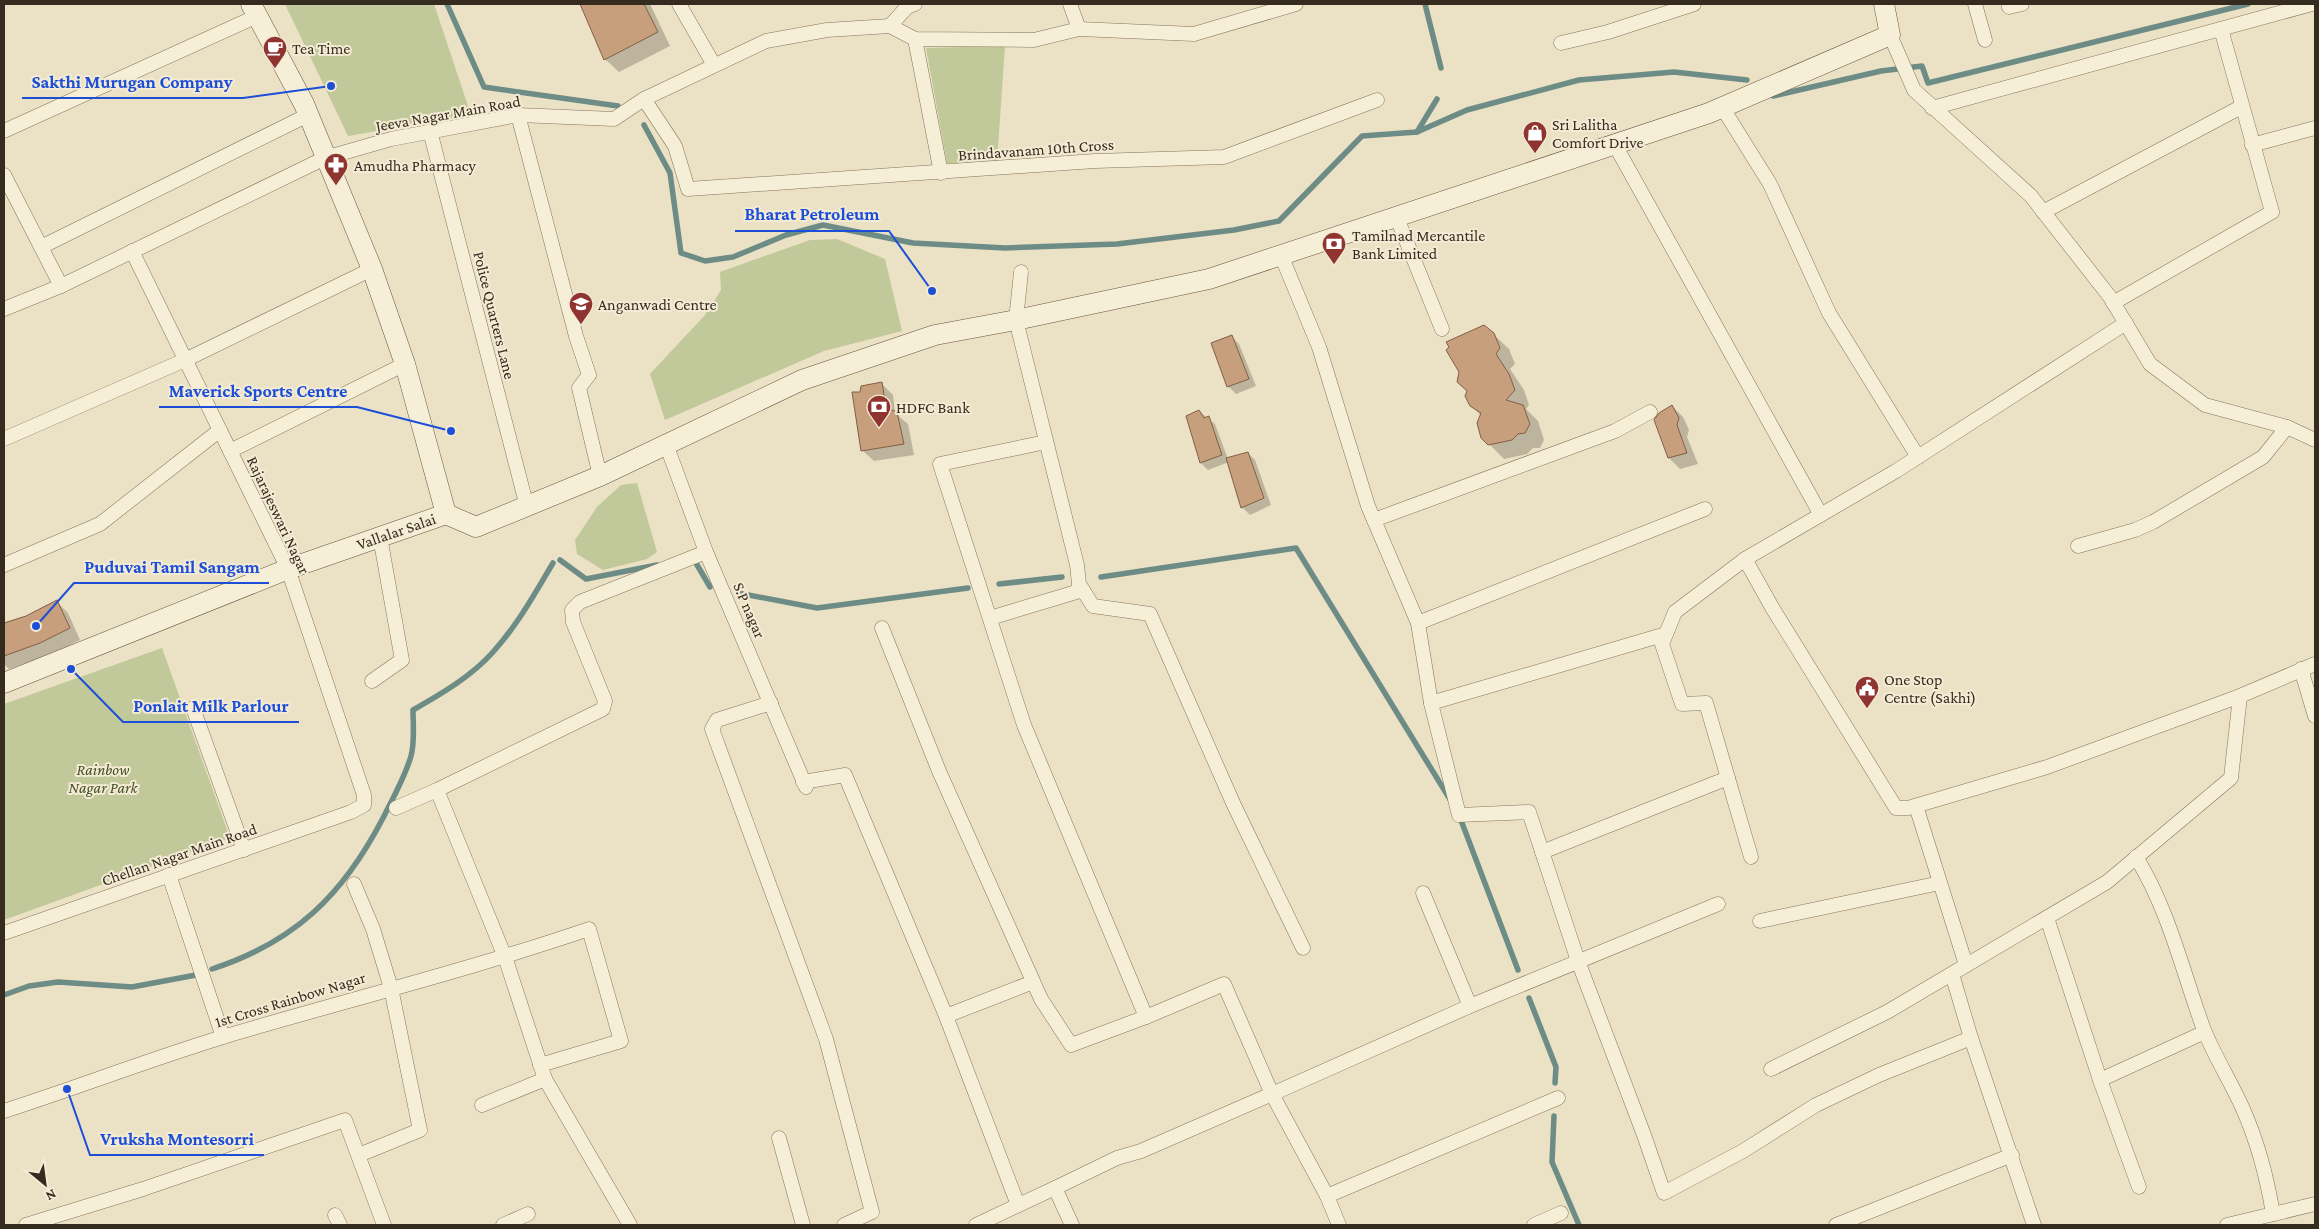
<svg xmlns="http://www.w3.org/2000/svg" width="2319" height="1229" viewBox="0 0 2319 1229" font-family="'Crimson Pro',serif">
<rect width="100%" height="100%" fill="#ebe1c5"/>
<g fill="#c1c899">
<polygon points="285,4 434,4 471,115 348,136"/>
<polygon points="1005,46 997,162 947,163 926,48"/>
<polygon points="837,239 885,259 902,331 824,351 665,420 650,374 705,315 721,290 720,272 810,240"/>
<polygon points="637,483 657,552 647,559 603,570 577,554 575,540 597,507 621,485"/>
<polygon points="162,648 230,838 4,920 4,704"/>
</g>
<g fill="#0003">
<polygon points="581,4 650,4 670,46 619,72 605,59"/>
<polygon points="1493,334 1509,349 1515,364 1510,369 1524,390 1529,405 1526,409 1538,421 1544,440 1540,448 1533,448 1527,454 1504,459 1482,437 1481,416 1471,405"/>
<polygon points="1232,337 1239,344 1256,386 1236,394 1229,387 1213,343"/>
<polygon points="882,384 893,395 895,413 908,424 914,455 874,461 862,450 862,393"/>
<polygon points="1672,406 1683,417 1689,430 1687,437 1698,464 1680,469 1669,458"/>
<polygon points="1199,411 1215,424 1228,459 1248,453 1255,460 1271,505 1250,515 1243,508 1229,462 1208,470 1201,463"/>
<polygon points="57,602 68,613 80,640 52,654 9,669 4,664 4,624 26,617"/>
</g>
<g fill="none" stroke-linecap="round" stroke-linejoin="round">
<g stroke="#6d8c86" stroke-width="5.5">
<polyline points="447,4 484,87 618,106"/>
<polyline points="1425,4 1441,68"/>
<polyline points="1773,96 1881,71 1922,66 1928,83 2248,4"/>
<polyline points="644,125 670,173 681,253 705,261 733,257 786,235 823,225 913,243 1005,248 1117,244 1234,230 1279,221 1362,136 1417,132 1467,110 1579,80 1674,72 1747,80"/>
<polyline points="1417,132 1437,99"/>
<polyline points="693,558 710,587"/>
<polyline points="560,560 586,579 657,565"/>
<polyline points="1101,577 1296,548 1451,801"/>
<polyline points="999,584 1062,577"/>
<polyline points="738,593 817,608 968,588"/>
<polyline points="1459,815 1518,970"/>
<path d="M212,969C295,942 343,895 383,818C393,798 405,777 411,756C415,742 413,724 413,710C441,694 472,676 493,652C517,626 535,593 553,563"/>
<polyline points="4,995 29,986 58,982 132,987 196,975"/>
<polyline points="1529,998 1556,1067 1555,1083"/>
<polyline points="1554,1116 1552,1162 1579,1225"/>
</g>
</g>
<g fill="#c79f7d" stroke="#825f43">
<polygon points="580,4 644,4 658,32 604,60"/>
<polygon points="1484,325 1494,333 1500,348 1496,354 1509,374 1515,390 1506,400 1523,405 1530,424 1525,433 1518,434 1512,440 1488,445 1481,438 1477,423 1481,413 1470,406 1465,396 1467,391 1457,382 1459,372 1446,350 1449,347 1446,342"/>
<polygon points="1232,335 1249,379 1227,387 1211,343"/>
<polygon points="882,382 886,408 897,412 904,444 861,451 852,392 860,392 861,386"/>
<polygon points="1672,405 1679,418 1677,425 1687,453 1668,458 1654,420 1659,413"/>
<polygon points="1199,410 1204,418 1209,416 1222,455 1200,463 1186,416"/>
<polygon points="1248,452 1264,498 1241,508 1226,458"/>
<polygon points="57,600 70,628 40,643 4,656 4,623 26,616"/>
</g>
<g fill="none" stroke-linecap="round" stroke-linejoin="round">
<defs>
<g id="street">
<polyline points="679,4 714,65"/>
<polyline points="1070,4 1079,29"/>
<polyline points="1975,4 1985,40"/>
<polyline points="2009,7 2022,4"/>
<polyline points="890,26 915,39 1034,40 1079,29 1194,34 1296,4"/>
<polyline points="890,26 907,7 915,4"/>
<polyline points="1890,35 1914,90 2031,196 2110,297 2150,364 2205,405 2287,427 2315,440"/>
<polyline points="915,39 941,173"/>
<polyline points="1561,43 1608,32 1694,4"/>
<polyline points="644,99 675,146 688,189 1095,161 1224,157 1377,100"/>
<polyline points="1722,107 1770,184 1829,313 1918,457"/>
<polyline points="1932,108 2312,4"/>
<polyline points="518,115 576,336 589,375 579,388 600,476"/>
<polyline points="4,131 257,16"/>
<polyline points="430,131 527,507"/>
<polyline points="1615,145 1821,515"/>
<polyline points="2252,145 2315,128"/>
<polyline points="4,175 61,286"/>
<polyline points="2043,212 2241,107"/>
<polyline points="1397,218 1442,329"/>
<polyline points="41,247 308,115"/>
<polyline points="1281,255 1319,347 1368,506 1418,623 1431,703 1459,815 1529,812 1578,961 1644,1135 1664,1193 1743,1151 1816,1105 1879,1075 1971,1038"/>
<polyline points="1021,272 1016,320 1077,565 1079,584 1093,606 1150,614 1233,803 1303,948"/>
<polyline points="2113,303 2272,212 2221,29"/>
<polyline points="4,309 61,286 325,158 391,139 518,115 614,119 644,99 766,41 827,30 890,26"/>
<polyline points="4,439 185,360 372,269"/>
<polyline points="1046,442 940,464 1024,725 1146,1017"/>
<polyline points="666,444 706,552 806,787"/>
<polyline points="230,451 405,364"/>
<polyline points="1374,520 1615,431 1650,412"/>
<polyline points="2078,546 2135,530 2153,522 2263,457 2287,427"/>
<polyline points="1745,559 1773,609 1896,808 1908,808 2047,767 2240,696 2315,664"/>
<polyline points="4,565 100,524 220,430"/>
<polyline points="990,618 1083,590"/>
<polyline points="1418,623 1705,509"/>
<polyline points="882,628 939,771 1041,999 1071,1045 1146,1017 1224,984 1272,1094 1141,1151 1117,1158 1055,1188 1072,1225"/>
<polyline points="2301,669 2315,716"/>
<polyline points="372,681 402,660 380,537"/>
<polyline points="771,703 717,720 712,729 826,1039 872,1212 844,1225"/>
<polyline points="1431,703 1666,634"/>
<polyline points="193,708 244,850"/>
<polyline points="803,782 845,775 946,1016 1033,982"/>
<polyline points="437,790 505,957 545,1079 630,1225"/>
<polyline points="1916,806 1966,965"/>
<polyline points="396,808 437,790 603,709 605,701 573,622 572,610 580,602 706,552"/>
<polyline points="1542,852 1728,778"/>
<polyline points="1751,857 1706,703 1682,704 1662,644 1675,612 1745,559 1896,471 2126,323"/>
<path d="M2136,857C2169,910 2183,973 2204,1030C2215,1057 2231,1082 2243,1109C2258,1143 2267,1177 2273,1214"/>
<polyline points="169,875 223,1037"/>
<polyline points="354,884 373,929 391,988 420,1130 359,1155"/>
<polyline points="1423,893 1470,1006"/>
<polyline points="2047,918 2100,1080 2205,1032"/>
<polyline points="1760,921 1940,883"/>
<polyline points="4,933 351,812 364,805 364,795 288,569 132,251"/>
<polyline points="1952,974 1971,1038 2034,1225"/>
<polyline points="946,1016 1018,1205"/>
<polyline points="1771,1069 1887,1012 2107,882 2231,778 2240,696"/>
<polyline points="2100,1080 2139,1187"/>
<polyline points="482,1105 545,1079"/>
<path d="M4,1111C78,1087 151,1059 226,1036C347,1000 469,970 589,929L621,1041L540,1065"/>
<polyline points="779,1138 803,1225"/>
<polyline points="1327,1196 1558,1098"/>
<polyline points="335,1215 340,1225"/>
<polyline points="26,1225 143,1189 345,1120 384,1225"/>
<polyline points="503,1225 528,1214"/>
<polyline points="976,1225 1055,1188"/>
<polyline points="1339,1225 1327,1196 1272,1094 1470,1006 1718,904"/>
<polyline points="1534,1225 1561,1213"/>
<polyline points="1836,1225 2012,1155"/>
<polyline points="2227,1225 2315,1204"/>
</g>
<g id="secondary">
<polyline points="251,4 304,104 372,269 405,364 446,514"/>
<polyline points="446,514 476,527 600,476 802,380 935,335 1016,320 1209,279 1709,113 1890,35 1884,4"/>
<polyline points="4,683 288,569 446,514"/>
</g>
</defs>
<use href="#street" stroke="#85745c" stroke-width="15"/>
<use href="#secondary" stroke="#66553f" stroke-width="21"/>
<use href="#street" stroke="#f6efd7" stroke-width="14"/>
<use href="#secondary" stroke="#f6efd7" stroke-width="20"/>
</g>
<defs>
<symbol id="cafe-pin" viewBox="-11 -11 22 30"><path d="M0 17L-7.5 6A9.5 9.5 0 1 1 7.5 6Z" fill="#903430" stroke="#f3ebd4"/><path d="M-5.5-4.5H6V0H3Q3 3.5 0 3.5H-2.5Q-5.5 3.5-5.5 0ZM3-3.2v2h1.7v-2ZM-6 4.5H4V6H-6Z" fill="#fff"/></symbol>
<symbol id="shop-pin" viewBox="-11 -11 22 30"><path d="M0 17L-7.5 6A9.5 9.5 0 1 1 7.5 6Z" fill="#903430" stroke="#f3ebd4"/><path d="M-5-2.5h2.3a2.7 3.5 0 0 1 5.4 0H5L5.5 6h-11ZM-1.5-2.5h3a1.5 2.3 0 0 0-3 0Z" fill="#fff"/></symbol>
<symbol id="pharmacy-pin" viewBox="-11 -11 22 30"><path d="M0 17L-7.5 6A9.5 9.5 0 1 1 7.5 6Z" fill="#903430" stroke="#f3ebd4"/><path d="M-2-6h4v4h4v4h-4v4h-4v-4h-4v-4h4Z" fill="#fff"/></symbol>
<symbol id="bank-pin" viewBox="-11 -11 22 30"><path d="M0 17L-7.5 6A9.5 9.5 0 1 1 7.5 6Z" fill="#903430" stroke="#f3ebd4"/><path d="M-6-4H6V4H-6ZM0-2.3a2.3 2.3 0 1 0 0 4.6a2.3 2.3 0 1 0 0-4.6Z" fill="#fff"/></symbol>
<symbol id="school-pin" viewBox="-11 -11 22 30"><path d="M0 17L-7.5 6A9.5 9.5 0 1 1 7.5 6Z" fill="#903430" stroke="#f3ebd4"/><path d="M0-5L7-2L0 1L-7-2ZM-4 1L0 2.5L4 1V4Q0 6-4 4Z" fill="#fff"/></symbol>
<symbol id="civic-pin" viewBox="-11 -11 22 30"><path d="M0 17L-7.5 6A9.5 9.5 0 1 1 7.5 6Z" fill="#903430" stroke="#f3ebd4"/><path d="M-.6-6.5H3V-4.5H.6V-3L4-1V1h2V6H-6V1h2V-1L-.6-3ZM-1.2 2.5V6h2.4V2.5Z" fill="#fff"/></symbol>
</defs>
<g fill-rule="evenodd">
<use href="#cafe-pin" x="261" y="34" width="28" height="38"/>
<use href="#shop-pin" x="1521" y="119" width="28" height="38"/>
<use href="#pharmacy-pin" x="322" y="151" width="28" height="38"/>
<use href="#bank-pin" x="1320" y="230" width="28" height="38"/>
<use href="#school-pin" x="567" y="290" width="28" height="38"/>
<use href="#bank-pin" x="865" y="393" width="28" height="38"/>
<use href="#civic-pin" x="1853" y="674" width="28" height="38"/>
</g>
<g text-anchor="middle" stroke-width="4" stroke-linejoin="round" paint-order="stroke">
<g font-size="16" fill="#362b1f" stroke="#f3ebd4" text-anchor="start">
<text x="292" y="54">Tea Time</text>
<text x="1552" y="130">Sri Lalitha<tspan x="1552" dy="18">Comfort Drive</tspan></text>
<text x="354" y="171">Amudha Pharmacy</text>
<text x="1352" y="241">Tamilnad Mercantile<tspan x="1352" dy="18">Bank Limited</tspan></text>
<text x="598" y="310">Anganwadi Centre</text>
<text x="896" y="413">HDFC Bank</text>
<text x="1884" y="685">One Stop<tspan x="1884" dy="18">Centre (Sakhi)</tspan></text>
</g>
<g font-size="16" fill="#362b1f" stroke="#f3ebd4">
<text transform="translate(448 113) rotate(-10)" y="6">Jeeva Nagar Main Road</text>
<text transform="translate(1036 149) rotate(-4)" y="6">Brindavanam 10th Cross</text>
<text transform="translate(495 315) rotate(76)" y="6">Police Quarters Lane</text>
<text transform="translate(279 515) rotate(65)" y="6">Rajarajeswari Nagar</text>
<text transform="translate(396 531) rotate(-19)" y="6">Vallalar Salai</text>
<text transform="translate(750 610) rotate(67)" y="6">S.P nagar</text>
<text transform="translate(179 854) rotate(-19)" y="6">Chellan Nagar Main Road</text>
<text transform="translate(290 999) rotate(-17)" y="6">1st Cross Rainbow Nagar</text>
</g>
<g font-size="16" font-style="italic" fill="#445127" stroke="#f3ebd4">
<text x="103" y="775">Rainbow<tspan x="103" dy="18">Nagar Park</tspan></text>
</g>
</g>
<path fill="none" stroke="#1d4ed8" stroke-width="2" d="M331 86L243 98H22M932 291L889 231H735M451 431L357 407H159M36 626L74 583H269M71 669L123 722H299M67 1089L90 1155H264"/>
<g fill="#1d4ed8" stroke="#f3ebd4" stroke-width="2">
<circle cx="331" cy="86" r="5"/>
<circle cx="932" cy="291" r="5"/>
<circle cx="451" cy="431" r="5"/>
<circle cx="36" cy="626" r="5"/>
<circle cx="71" cy="669" r="5"/>
<circle cx="67" cy="1089" r="5"/>
</g>
<g font-size="18" text-anchor="middle" font-weight="bold" fill="#1d4ed8" stroke="#f3ebd4" stroke-width="4" stroke-linejoin="round" paint-order="stroke">
<text x="132" y="88">Sakthi Murugan Company</text>
<text x="812" y="220">Bharat Petroleum</text>
<text x="258" y="397">Maverick Sports Centre</text>
<text x="172" y="573">Puduvai Tamil Sangam</text>
<text x="211" y="712">Ponlait Milk Parlour</text>
<text x="177" y="1145">Vruksha Montesorri</text>
</g>
<rect width="2319" height="1229" fill="none" stroke="#362b1f" stroke-width="10"/>
<g transform="translate(45 1184) rotate(151)" stroke="#f3ebd4" stroke-width="4" paint-order="stroke">
<path d="M0-4L9 19L0 12L-9 19Z" fill="#362b1f"/>
<text y="-8" font-size="14" font-weight="bold" text-anchor="middle" fill="#362b1f">N</text>
</g>
</svg>
